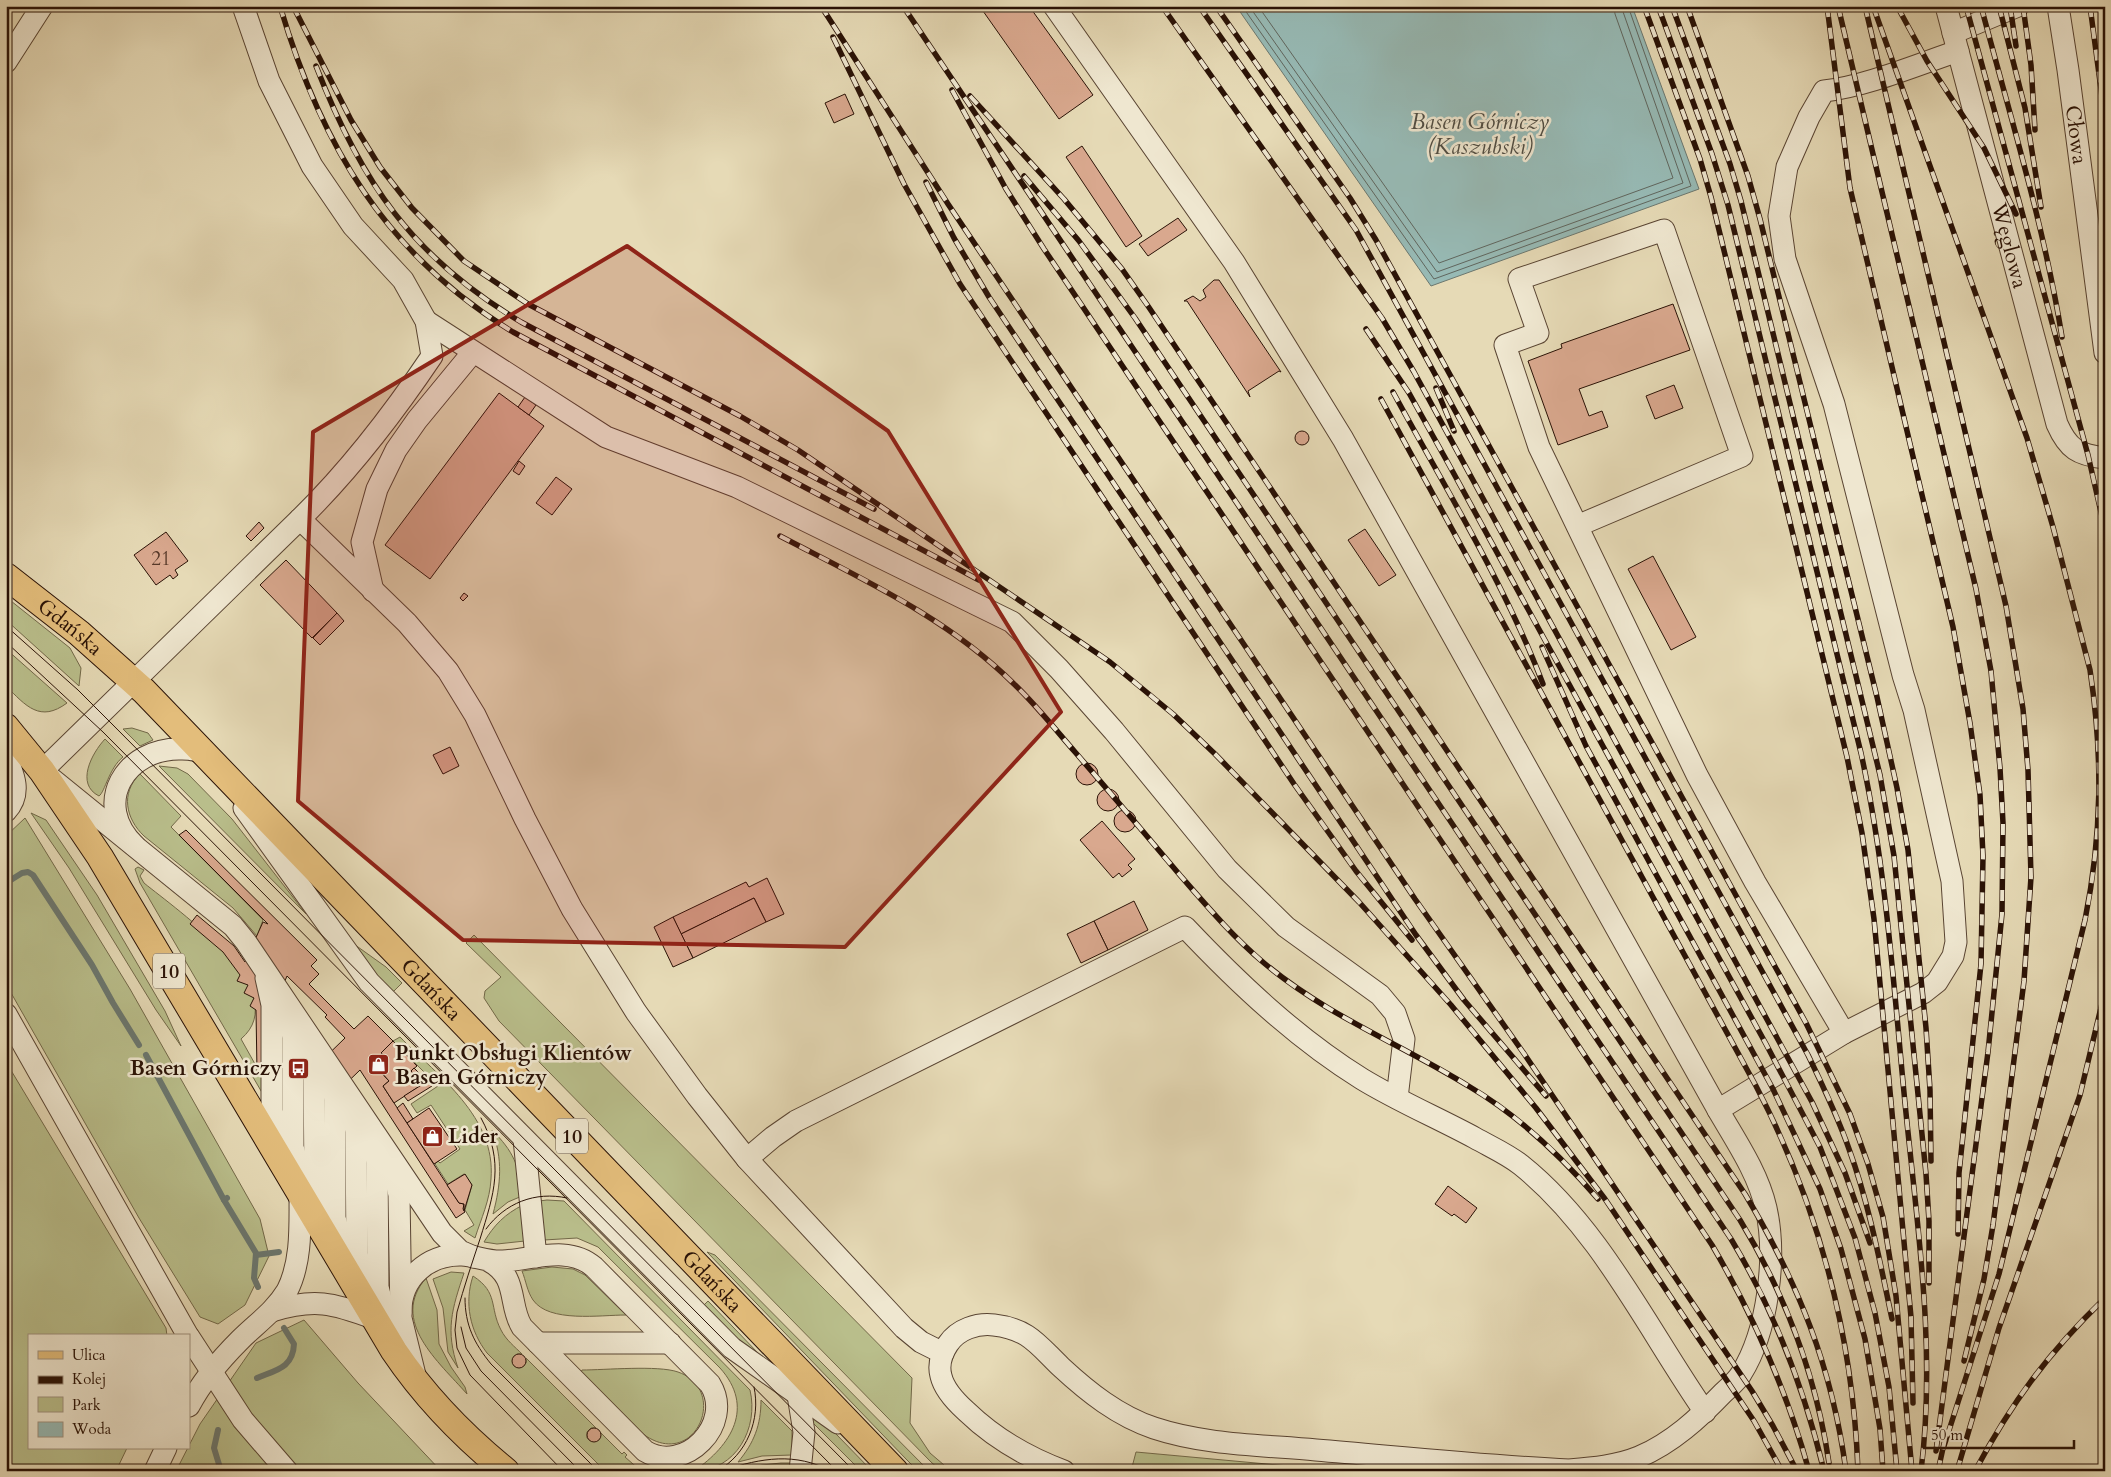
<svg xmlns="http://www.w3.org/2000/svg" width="2111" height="1477" viewBox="0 0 2111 1477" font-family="Cardo,serif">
<rect width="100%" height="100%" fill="#e6dab6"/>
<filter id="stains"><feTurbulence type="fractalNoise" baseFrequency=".004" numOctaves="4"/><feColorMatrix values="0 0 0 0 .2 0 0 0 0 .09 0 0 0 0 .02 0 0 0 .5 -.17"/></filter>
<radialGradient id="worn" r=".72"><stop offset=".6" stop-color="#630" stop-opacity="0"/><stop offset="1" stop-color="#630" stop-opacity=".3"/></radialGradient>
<g fill="#b9be8b" stroke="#726848">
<polygon points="6,597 70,648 81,668 79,686 6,620"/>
<path d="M6,649L67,703C40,723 26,706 6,686Z"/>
<polygon points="132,728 148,733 153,740 140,746 123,729"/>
<path d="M105,739L123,757C109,768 105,792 99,796C75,784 92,753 105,739Z"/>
<polygon points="159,766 177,768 188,774 232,819 306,914"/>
<path d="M140,774L181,816L171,827L263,920L257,936L233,908L144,836C126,819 120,793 140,774Z"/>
<polygon points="31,813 46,820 97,895 165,1011 181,1046 156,1010 69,868"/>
<polygon points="25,818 130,989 260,1219 269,1256 245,1305 218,1324 200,1317 139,1218 6,984 6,836"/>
<path d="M138,867L144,870L140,876L144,883C177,910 296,992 241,1039L264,1080V1096L140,883L135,869Z"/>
<polygon points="474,935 912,1378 910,1423 930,1453 951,1471 941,1471 931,1462 499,1021 484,998 485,991 501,977 466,943"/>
<polygon points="344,937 386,967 402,983 388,997"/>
<path d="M400,1037C439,1077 496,1117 491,1179C490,1200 481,1219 475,1238L464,1231L474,1225L465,1210L472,1185L464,1174L448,1184L435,1164L438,1161L440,1163L460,1149L431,1105L417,1113L411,1104L438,1086L393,1041Z"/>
<polygon points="6,1062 166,1328 167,1336 29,1336 29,1448 127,1448 116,1471 6,1471"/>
<path d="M492,1130C513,1151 520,1166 522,1196L508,1202L493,1214C501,1184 503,1159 492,1130Z"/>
<path d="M547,1200L564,1201L750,1390C759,1428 736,1471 694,1471C732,1445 755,1407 720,1368L598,1247L577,1238L544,1240L539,1201Z"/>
<path d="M523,1205L525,1241L497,1244L484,1242C494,1225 505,1214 523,1205Z"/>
<polygon points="707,1252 715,1255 929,1471 918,1471 906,1459"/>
<path d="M552,1267L573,1269L585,1275L626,1315C600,1315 549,1323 533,1300C527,1291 526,1281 522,1271Z"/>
<path d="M451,1272L464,1273C452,1309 445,1330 458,1368L448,1352L443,1308L433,1279Z"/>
<path d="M473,1276C499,1293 489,1307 501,1330C506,1340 515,1347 522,1354H517L513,1358V1363L516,1367H522L526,1363V1358L596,1428H591L587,1432V1438L591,1441H596L600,1438V1432L622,1454L624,1452L627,1455L625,1457L641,1471H606L601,1467L487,1353C470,1331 464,1303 473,1276Z"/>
<path d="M426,1278L437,1310L439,1344L451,1367L465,1387L467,1394C439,1362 389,1321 426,1278Z"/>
<polygon points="708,1301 758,1353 758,1355 700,1309"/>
<polygon points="304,1320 358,1383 441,1471 176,1471 200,1424 256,1343"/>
<path d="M582,1370C605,1370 658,1365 678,1372C730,1390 695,1472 643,1434L581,1372Z"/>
<path d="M761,1400L792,1431V1455L762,1456L738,1462C754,1443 761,1425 761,1400Z"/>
<polygon points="811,1414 836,1434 872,1471 861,1471 812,1422"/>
<polygon points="1136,1452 1343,1471 1131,1471"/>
<polygon points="781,1463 792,1463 791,1471 739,1471 762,1465"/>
</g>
<polygon fill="#97bab5" stroke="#6b776f" points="1236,6 1632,6 1699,189 1431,286"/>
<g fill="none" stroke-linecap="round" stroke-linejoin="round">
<g stroke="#60665e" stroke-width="1">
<polyline points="1242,6 1434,279 1691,186 1628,6"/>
<polyline points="1249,6 1437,272 1683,183 1621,6"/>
<polyline points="1258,6 1439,263 1673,178 1615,14 1614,6"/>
</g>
<g stroke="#6b776f" stroke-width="6">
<polyline points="6,883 22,873 28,872 33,875 92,965 113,1003 139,1045"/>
<polyline points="146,1055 224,1200"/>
<polyline points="227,1198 224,1200 256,1253 254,1278 258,1287"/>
<polyline points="256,1255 279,1252"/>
<path d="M257,1378C276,1370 293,1368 294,1344L284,1328"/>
<polyline points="218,1430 214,1448 221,1471"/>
</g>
</g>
<g fill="#d9a88e" stroke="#2a1206" fill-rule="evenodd">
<polygon points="989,6 1029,6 1093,95 1059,119 983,11"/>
<polygon points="845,94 854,114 834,123 825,103"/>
<polygon points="1082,146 1142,236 1126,247 1066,157"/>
<polygon points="1178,218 1187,230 1148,256 1139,244"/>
<polygon points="1214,280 1219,280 1281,372 1279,371 1248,391 1250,397 1187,301 1184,301 1193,296 1200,301 1206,297 1203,290"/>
<polygon points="1673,304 1690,350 1579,389 1589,416 1602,411 1608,427 1558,445 1528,361 1562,348 1561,344"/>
<polygon points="1674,385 1683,408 1655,419 1646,396"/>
<polygon points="499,393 544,426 430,579 385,545"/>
<polygon points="525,397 536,405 529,415 518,407"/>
<circle cx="1302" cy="438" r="7"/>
<polygon points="519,461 525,466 519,475 513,471"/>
<polygon points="556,477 572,489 552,515 536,503"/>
<polygon points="259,522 264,528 251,541 246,536"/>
<polygon points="1365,529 1396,575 1379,586 1348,540"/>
<polygon points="166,532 188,561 175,570 178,575 173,579 170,575 156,585 134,555"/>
<polygon points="1653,556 1696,637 1671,650 1628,569"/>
<polygon points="286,560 337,613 312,638 260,585"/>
<polygon points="464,593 468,596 463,601 460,598"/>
<polygon points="337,613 344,621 320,645 313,638"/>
<polygon points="450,747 459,766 443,774 433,755"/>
<circle cx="1087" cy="774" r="11"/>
<circle cx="1108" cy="800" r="11"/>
<circle cx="1125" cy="821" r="11"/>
<polygon points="1102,821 1135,859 1128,865 1132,869 1122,877 1119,873 1113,878 1080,840"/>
<path d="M186,830L317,960L311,966L319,974L309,984L354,1029L368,1016L393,1041L381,1053L387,1058L383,1062L377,1060L374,1062V1065L389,1081L383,1086L459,1203L464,1204L463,1209L465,1212L456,1218L360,1070L330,1099L393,1170V1273H381L349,1217H338L307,1145H296L267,1073L257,1072L256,1010L250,1006L254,998L244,993L248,985L237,981L240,975L223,952L190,924L197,915L234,946L245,962L263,922L268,924L179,835ZM287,976L327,1015L325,1017L345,1038L309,1073L273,1009Z"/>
<polygon points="767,878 784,914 766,922 754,898 681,934 673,917 746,882 749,887"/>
<polygon points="754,898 766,922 693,958 681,934"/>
<polygon points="1134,901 1148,930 1108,950 1094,921"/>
<polygon points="673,917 693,958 673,967 654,927"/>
<polygon points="1094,921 1108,950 1081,963 1067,934"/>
<polygon points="393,1041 417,1066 411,1071 423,1084 394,1103 383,1086 389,1081 374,1064 377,1060 383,1062 387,1058 381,1053"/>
<polygon points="414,1068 432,1086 408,1101 404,1096 423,1084 411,1071"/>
<polygon points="403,1103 413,1119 407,1123 397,1108"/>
<polygon points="429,1108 457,1149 434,1164 407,1123"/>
<polygon points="465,1174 472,1185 464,1211 464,1204 459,1203 447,1185"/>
<polygon points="1448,1186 1477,1208 1466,1223 1454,1214 1452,1216 1435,1204"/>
<circle cx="519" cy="1361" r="7"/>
<circle cx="594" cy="1435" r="7"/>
</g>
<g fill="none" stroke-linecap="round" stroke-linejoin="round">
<defs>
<g id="minor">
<path d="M243,6L269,81L312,166L353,226L403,280L426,321L432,356C393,414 350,470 300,519L407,623L448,671L475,715L525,819L572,909L636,1012L697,1096L747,1159L904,1328L921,1342L943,1353"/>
<polyline points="1054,6 1234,262 1343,439 1718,1110 1844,1033 1755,882 1697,775 1539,447 1505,345 1538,333 1519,279 1664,230 1742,456 1577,526"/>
<path id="s1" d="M1946,6L2057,424C2068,449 2078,455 2105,458"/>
<path id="s2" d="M2058,6L2068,70L2105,353"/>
<polyline points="1953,33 2018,6"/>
<polyline points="6,62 42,6"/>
<polyline points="426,321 606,437 737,487 1012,622 1059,669 1114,731 1227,869 1286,927 1380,995 1395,1013 1404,1039 1397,1098"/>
<polyline points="300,519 42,771 233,926 246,942 442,1233 460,1251 474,1257"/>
<polyline points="373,591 362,542 377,489 396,450 417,420 473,352"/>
<path d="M6,756C14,775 22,794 6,811"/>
<polyline points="244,808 369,982 732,1348 838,1423"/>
<path d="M135,846C91,804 125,747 182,749C191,749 201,750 207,757"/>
<polyline points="266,978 272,1005 272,1111 283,1153"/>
<polyline points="287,1009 293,1037 293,1147 304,1189"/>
<polyline points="6,1014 188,1336"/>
<path d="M1844,1033L1923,993L1937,982L1953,956L1956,942L1952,881L1914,710L1903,675L1834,404L1785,259L1779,216L1787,167L1809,117L1824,91C1864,87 1919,64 1958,51"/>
<polyline points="308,1041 314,1068 315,1183 325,1223"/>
<polyline points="329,1072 335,1099 335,1218 346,1259"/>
<polyline points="350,1104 356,1131 357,1254 367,1296"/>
<polyline points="372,1135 377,1162 378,1287 389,1332"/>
<polyline points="524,1139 536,1257"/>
<path d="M747,1159L773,1137L796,1121L1185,927C1238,983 1296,1038 1362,1079C1398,1101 1438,1118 1475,1138C1491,1147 1507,1154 1521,1165C1600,1228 1648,1330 1705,1412"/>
<polyline points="393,1168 399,1195 401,1318 415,1375"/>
<path d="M272,1311C314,1298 333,1303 373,1318"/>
<path d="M401,1313C400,1278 428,1254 462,1255C476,1256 488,1262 503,1261C534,1259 569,1245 594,1267L710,1384C735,1424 684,1475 645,1451L522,1327C508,1305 519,1277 489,1261"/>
<polyline points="189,1337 243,1420 287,1471"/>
<polyline points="538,1343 670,1343"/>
<polyline points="797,1389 804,1432 800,1471"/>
<path d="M189,1406C202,1381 220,1360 240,1340C256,1324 275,1311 287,1291C302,1262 300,1225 300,1193"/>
<polyline points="155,1471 166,1448"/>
<path d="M1064,1471C1026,1457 995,1439 966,1411C956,1402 944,1389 941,1376C938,1365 942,1353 948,1344C958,1329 977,1323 994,1325C1029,1329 1038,1345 1061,1367C1088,1392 1118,1416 1154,1428C1205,1445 1262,1445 1316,1450C1400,1457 1485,1466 1569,1470C1593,1468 1617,1466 1639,1457C1672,1443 1699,1418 1723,1393C1729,1387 1737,1381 1741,1374C1768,1331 1777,1257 1766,1208C1758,1173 1736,1141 1718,1110"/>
</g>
<g id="major">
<path id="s3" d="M6,576L79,633L144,691L895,1471"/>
<path d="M6,727L42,771L100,857L394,1351C425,1397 463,1436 506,1471"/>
</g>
</defs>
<use href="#minor" stroke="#594432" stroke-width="23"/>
<use href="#major" stroke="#2a1206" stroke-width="28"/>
<use href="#minor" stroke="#efe7d0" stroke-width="21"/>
<use href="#major" stroke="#e3bd7b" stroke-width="26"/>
<g stroke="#2a1206" stroke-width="1">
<polyline points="6,626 78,690 112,724 854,1471"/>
<polyline points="6,642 103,732 837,1471"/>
<path d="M481,1118C505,1162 494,1194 480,1239C472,1263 464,1287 457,1312L455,1330L457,1348L470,1375L563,1471"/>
<path d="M486,1229C505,1203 535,1191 567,1198"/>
<path d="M465,1298C465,1325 474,1343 491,1364L598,1471"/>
<polyline points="461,1327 466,1348 481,1371 580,1471"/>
<path d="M724,1470C762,1458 795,1452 831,1471"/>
<path d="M717,1471C747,1455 761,1419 754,1387"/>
</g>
<defs>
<g id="rail">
<path d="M280,6C321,145 386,255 513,332L979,580"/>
<polyline points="293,6 351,120 380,167 412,208 464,261 528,304 740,416 798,450 1110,662 1173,714 1215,754 1359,902 1451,1005 1536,1108 1605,1199 1754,1421 1782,1471"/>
<polyline points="821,6 948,204 1415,899 1525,1055 1752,1391 1773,1426 1797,1471"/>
<path d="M903,6L1731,1239C1775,1312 1804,1388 1824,1471"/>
<polyline points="1162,6 1382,318 1414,372 1812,1102 1845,1173 1870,1243"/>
<path d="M1199,6L1356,230L1808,1055C1823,1086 1838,1117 1849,1149C1869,1204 1880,1262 1892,1319"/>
<polyline points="1216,6 1350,198 1376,240 1806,1023 1850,1114 1868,1164 1883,1217 1896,1296 1912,1471"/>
<polyline points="1644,6 1700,159 1711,197 1847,757 1862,833 1874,919 1911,1317 1913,1403"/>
<path d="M1658,6L1712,154L1728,205L1861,753C1887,872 1894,993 1906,1113C1918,1232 1936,1351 1921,1471"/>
<polyline points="1672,6 1730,164 1741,201 1880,775 1894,856 1926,1174 1929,1221 1929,1283"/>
<polyline points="1687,6 1748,176 1760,219 1877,697 1897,788 1908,850 1926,1028 1930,1090 1931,1161"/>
<polyline points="1827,6 1850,188 1953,627 1970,723 1980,795 1983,856 1981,964 1959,1173 1958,1234"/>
<polyline points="1838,6 1976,589 1991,671 2000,768 2003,823 2002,914 1988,1052 1936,1451"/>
<polyline points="1865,6 2006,606 2023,709 2028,770 2031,877 2024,981 1993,1225 1984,1279 1964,1361"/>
<path d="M1873,6L2027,438L2053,527L2090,670C2103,756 2102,835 2085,920L1999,1274L1944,1446"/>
<polyline points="1897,6 1927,61 1984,148 2016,214"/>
<polyline points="1966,6 2088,455 2105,530"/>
<path d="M1981,6C2010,116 2044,225 2062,337"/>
<polyline points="1999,6 2025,108 2041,207"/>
<polyline points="2010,6 2016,46"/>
<polyline points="2023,6 2031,65 2035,130"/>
<polyline points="2090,6 2105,120"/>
<polyline points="833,37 904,184 960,284 1294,784 1356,871 1412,940"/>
<path d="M316,66C361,182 412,257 521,322L874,509"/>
<path d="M952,90L1006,189L1044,249L1712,1245C1754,1317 1787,1391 1809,1471"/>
<path d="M970,96L1064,199L1122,269L1148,306L1745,1194C1798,1283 1832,1366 1846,1471"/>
<path d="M1024,176L1079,241L1135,318L1740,1220C1786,1296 1816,1375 1829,1463"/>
<polyline points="926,182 954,238 989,297 1416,935 1464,1000 1546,1096"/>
<polyline points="1366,329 1409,393 1448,463 1766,1044 1820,1147 1855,1238 1875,1313 1889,1387 1897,1471"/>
<polyline points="1436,388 1454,431"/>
<path d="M1393,392C1444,486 1505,584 1543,684"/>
<path d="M1381,399L1756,1086C1818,1205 1853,1336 1858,1471"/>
<path d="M780,536C862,579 948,618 1014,684C1036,705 1055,729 1075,752C1110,792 1144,833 1179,874C1206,905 1232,936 1264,963C1329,1017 1399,1043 1470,1087C1519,1116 1561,1156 1598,1199"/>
<polyline points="1542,647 1586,746 1773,1089 1820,1189 1841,1249 1865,1339 1880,1429 1883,1471"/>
<polyline points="1938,1471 1945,1439"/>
<polyline points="1957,1471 1999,1328 2080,1095 2105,991"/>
<path d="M1975,1471C2012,1402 2048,1353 2105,1298"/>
</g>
</defs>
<use href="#rail" stroke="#2a1206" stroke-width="5.5"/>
<use href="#rail" stroke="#efe7d0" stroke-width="4" stroke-dasharray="11" stroke-linecap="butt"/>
</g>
<path fill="#8f2418" fill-opacity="0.2" stroke="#8f2418" stroke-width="4" stroke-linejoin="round" d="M627,246L888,431L1061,712L845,947L463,940L298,801L313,432Z"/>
<defs>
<symbol id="shop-square" viewBox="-11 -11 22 22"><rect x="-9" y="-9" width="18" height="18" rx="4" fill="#8f2418" stroke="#efe7d0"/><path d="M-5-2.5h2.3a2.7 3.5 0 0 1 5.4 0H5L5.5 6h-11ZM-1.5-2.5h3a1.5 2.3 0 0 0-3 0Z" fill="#fff"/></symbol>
<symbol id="bus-square" viewBox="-11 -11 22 22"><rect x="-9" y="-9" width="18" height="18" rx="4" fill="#8f2418" stroke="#efe7d0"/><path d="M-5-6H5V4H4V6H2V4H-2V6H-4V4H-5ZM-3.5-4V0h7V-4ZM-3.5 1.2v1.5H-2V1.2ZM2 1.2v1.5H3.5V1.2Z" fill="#fff"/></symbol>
</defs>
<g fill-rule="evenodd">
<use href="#shop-square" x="366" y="1052" width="25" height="25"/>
<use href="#bus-square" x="286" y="1056" width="25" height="25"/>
<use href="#shop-square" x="420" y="1124" width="25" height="25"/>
</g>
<g text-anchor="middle" stroke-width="5" stroke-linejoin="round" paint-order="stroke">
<g font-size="19" fill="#563828">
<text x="161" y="565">21</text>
</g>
<g fill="#efe7d0" stroke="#655243" stroke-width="1">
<rect x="153" y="953.5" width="32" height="35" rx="4"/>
<rect x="556" y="1118.5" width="32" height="35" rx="4"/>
</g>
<g font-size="20" font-weight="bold" fill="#2a1206">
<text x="169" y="978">10</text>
<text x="572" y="1143">10</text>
</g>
<g font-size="21" fill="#2a1206" stroke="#efe7d0">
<text dy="7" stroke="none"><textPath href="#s2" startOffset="130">Cłowa</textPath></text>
<text dy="7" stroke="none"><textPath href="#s1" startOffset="248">Węglowa</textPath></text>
<text dy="7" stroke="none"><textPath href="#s3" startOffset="82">Gdańska</textPath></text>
<text dy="7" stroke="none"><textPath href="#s3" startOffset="594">Gdańska</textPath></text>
<text dy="7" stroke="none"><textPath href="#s3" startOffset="999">Gdańska</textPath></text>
</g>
<g font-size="21" font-weight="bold" fill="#2a1206" stroke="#efe7d0" text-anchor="start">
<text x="395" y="1060">Punkt Obsługi Klientów<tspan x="395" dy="24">Basen Górniczy</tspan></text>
<text x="282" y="1075" text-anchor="end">Basen Górniczy</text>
<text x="448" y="1143">Lider</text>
</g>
<g font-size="22" font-style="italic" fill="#504d43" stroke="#efe7d0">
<text x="1480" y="129">Basen Górniczy<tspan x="1480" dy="25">(Kaszubski)</tspan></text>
</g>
</g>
<rect width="2111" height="1477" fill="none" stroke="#e6dab6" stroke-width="25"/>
<rect x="8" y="8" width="2096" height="1462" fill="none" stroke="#2a1206" stroke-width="2.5"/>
<rect x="12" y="12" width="2086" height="1452" fill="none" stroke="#2a1206"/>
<rect x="28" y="1334" width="162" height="115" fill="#efe7d0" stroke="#a0927f"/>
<rect x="38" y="1351" width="25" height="8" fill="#e3bd7b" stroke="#a0927f"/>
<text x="72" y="1360" font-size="15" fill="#2a1206">Ulica</text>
<rect x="38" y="1376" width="25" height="8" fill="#2a1206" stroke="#a0927f"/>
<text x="72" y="1384" font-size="15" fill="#2a1206">Kolej</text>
<rect x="38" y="1397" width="25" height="15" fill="#b9be8b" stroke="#a0927f"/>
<text x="72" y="1410" font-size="15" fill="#2a1206">Park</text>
<rect x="38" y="1422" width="25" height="15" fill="#97bab5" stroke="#a0927f"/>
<text x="72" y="1434" font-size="15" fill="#2a1206">Woda</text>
<path d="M1924 1440v8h150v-8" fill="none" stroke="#2a1206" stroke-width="2.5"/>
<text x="1931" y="1440" font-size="15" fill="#2a1206" stroke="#efe7d0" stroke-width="4" paint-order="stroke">50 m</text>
<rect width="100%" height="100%" filter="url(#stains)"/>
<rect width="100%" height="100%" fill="url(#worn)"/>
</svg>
